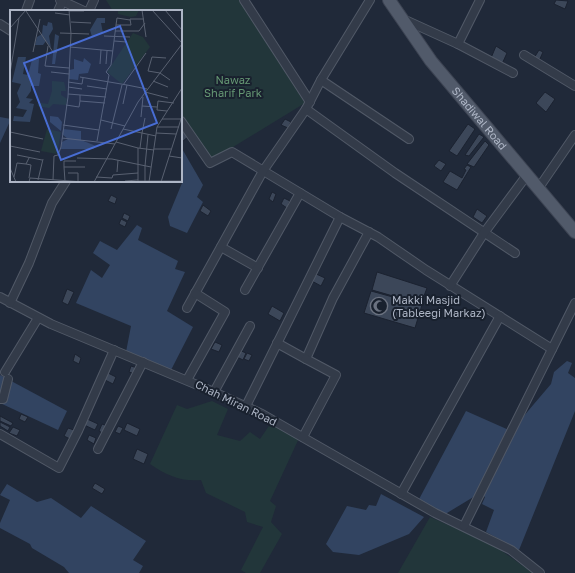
<svg xmlns="http://www.w3.org/2000/svg" width="575" height="573" viewBox="0 0 575 573" font-family="'Golos Text',sans-serif">
<rect width="100%" height="100%" fill="#202939"/>
<g fill="#22363a">
<polygon points="106,0 239,0 305,103 210,161 181,117 181,11 113,11"/>
<path d="M212,401L228,409L217,435L240,441L250,432L260,439L273,420L300,436L270,501L276,506L271,522L282,534L260,573H246L241,570L263,527L247,522L245,512L206,493L201,480C181,482 166,475 150,464L177,405L187,409Z"/>
<polygon points="430,517 492,544 533,573 398,573"/>
</g>
<g fill="#324461">
<polygon points="0,117 11,119 0,143"/>
<polygon points="181,147 203,185 197,197 203,202 187,233 170,226 168,217 182,183 178,181 181,181"/>
<polygon points="137,225 142,228 138,240 178,261 175,269 185,272 167,311 193,327 171,370 126,352 131,326 76,303 91,270 102,278 110,265 93,253 100,241 117,250"/>
<polygon points="567,361 572,363 568,373 575,378 575,411 519,550 486,532 494,510 482,504 485,497 480,493 442,516 417,503 466,411 511,431 551,384 554,372"/>
<polygon points="0,375 67,411 58,430 0,403"/>
<polygon points="7,484 37,502 51,498 81,518 91,506 146,541 133,560 143,566 139,573 69,573 64,567 32,548 30,544 0,528 0,523 10,500 0,495"/>
<polygon points="381,494 424,517 409,534 359,555 333,552 326,544 347,506 366,510 369,505 376,506"/>
</g>
<g fill="#3c4759" stroke="#1b2230">
<polygon points="556,0 568,1 565,9 554,4"/>
<polygon points="496,46 507,53 502,64 491,58"/>
<polygon points="539,50 543,52 539,61 534,58"/>
<polygon points="545,92 555,99 546,112 536,103"/>
<polygon points="285,119 291,122 288,128 281,125"/>
<polygon points="468,124 475,129 457,156 449,151"/>
<polygon points="184,129 190,135 182,142 181,133"/>
<polygon points="479,134 484,137 469,156 465,155"/>
<polygon points="485,141 489,145 474,167 467,164"/>
<polygon points="439,160 446,164 441,171 434,166"/>
<polygon points="467,165 471,167 457,190 443,182 450,171 462,178 466,170 464,169"/>
<polygon points="272,192 276,194 273,202 269,199"/>
<polygon points="111,195 117,198 115,204 108,201"/>
<polygon points="284,198 290,201 287,208 281,204"/>
<polygon points="203,205 211,211 208,216 200,211"/>
<polygon points="477,209 487,216 482,223 473,217"/>
<polygon points="124,213 130,216 128,221 122,218"/>
<polygon points="121,219 127,222 125,227 119,224"/>
<polygon points="377,272 427,288 421,304 372,290"/>
<polygon points="314,273 325,278 321,286 310,280"/>
<polygon points="67,289 74,292 68,305 62,302"/>
<polygon points="371,291 422,305 415,328 364,313"/>
<polygon points="272,306 284,313 280,321 268,314"/>
<polygon points="215,342 222,345 219,352 211,349"/>
<polygon points="239,350 246,353 243,360 235,356"/>
<polygon points="247,353 252,355 249,361 244,359"/>
<polygon points="75,354 81,358 79,364 73,361"/>
<polygon points="131,366 137,368 135,374 129,372"/>
<polygon points="106,372 116,377 113,384 103,379"/>
<polygon points="21,414 28,417 25,422 19,419"/>
<polygon points="0,416 13,423 11,426 0,421"/>
<polygon points="85,418 98,424 95,430 82,424"/>
<polygon points="0,422 10,427 8,431 0,426"/>
<polygon points="127,423 140,429 137,436 124,430"/>
<polygon points="102,424 107,426 104,434 99,431"/>
<polygon points="118,426 123,428 120,434 115,432"/>
<polygon points="13,427 20,430 17,436 9,433"/>
<polygon points="68,428 74,430 70,439 64,436"/>
<polygon points="89,435 96,438 94,444 87,440"/>
<polygon points="137,449 148,454 144,464 133,459"/>
<polygon points="95,483 105,489 102,494 92,488"/>
</g>
<g fill="none" stroke-linecap="round" stroke-linejoin="round">
<defs>
<g id="minor">
<polyline points="60,0 84,11"/>
<polyline points="244,0 310,102"/>
<polyline points="370,0 321,80 409,139"/>
<polyline points="26,11 30,0"/>
<polyline points="58,11 63,0"/>
<polyline points="89,11 94,0"/>
<polyline points="403,19 458,44 513,73"/>
<polyline points="0,24 11,31"/>
<polyline points="458,44 480,0"/>
<polyline points="524,55 575,86"/>
<polyline points="306,109 395,173 515,253"/>
<polyline points="181,121 210,163 232,152 340,217 378,237 426,270 552,349"/>
<polyline points="538,189 575,135"/>
<polyline points="221,247 258,268"/>
<polyline points="450,286 484,233 527,175"/>
<polyline points="245,290 300,193"/>
<polyline points="0,297 51,324 214,392 262,414 435,513 511,550 540,573"/>
<polyline points="10,303 29,263 52,203 66,181"/>
<polyline points="187,308 263,171 306,109 321,80"/>
<polyline points="277,343 306,359 333,298 369,232"/>
<polyline points="5,372 38,318"/>
<polyline points="187,380 225,312 195,293"/>
<polyline points="214,392 250,326"/>
<polyline points="0,399 3,399 8,379"/>
<polyline points="246,406 340,217"/>
<polyline points="0,434 59,468 78,431 114,350"/>
<polyline points="303,437 336,375 306,359"/>
<polyline points="98,449 143,362"/>
<polyline points="401,494 500,316"/>
<polyline points="464,526 575,303"/>
</g>
<g id="primary">
<path id="s1" d="M389,0L431,61L575,232"/>
</g>
</defs>
<use href="#minor" stroke="#515967" stroke-width="10"/>
<use href="#primary" stroke="#3d4453" stroke-width="14"/>
<use href="#minor" stroke="#333b49" stroke-width="8"/>
<use href="#primary" stroke="#515a6a" stroke-width="12"/>
</g>
<defs>
<symbol id="mosque-ring" viewBox="-11 -11 22 22"><circle r="9.5" fill="#19212e" stroke="#6b7280" stroke-width="1.5"/><path d="M3.5-4.9A6 6 0 1 0 3.5 4.9A5 5 0 1 1 3.5-4.9Z" fill="#6b7280"/></symbol>
</defs>
<g fill-rule="evenodd">
<use href="#mosque-ring" x="369" y="296" width="20" height="20"/>
</g>
<g text-anchor="middle" stroke-width="4" stroke-linejoin="round" paint-order="stroke">
<g font-size="11" fill="#659773" stroke="#19212e">
<text x="233" y="84">Nawaz<tspan x="233" dy="13">Sharif Park</tspan></text>
</g>
<g font-size="11" fill="#aeb6c6" stroke="#19212e">
<text dy="4" stroke="none"><textPath href="#s1" startOffset="149">Shadiwal Road</textPath></text>
<text transform="translate(236 403) rotate(26)" y="4">Chah Miran Road</text>
</g>
<g font-size="11" fill="#aeb6c6" stroke="#19212e" text-anchor="start">
<text x="392" y="304">Makki Masjid<tspan x="392" dy="13">(Tableegi Markaz)</tspan></text>
</g>
</g>
<g transform="translate(10 10)">
<rect width="172" height="172" fill="#202939"/>
<path d="M108,0H129L126,6L121,7L108,4ZM123,23L133,27L140,37L112,74L97,62ZM42,71L54,72L56,81H51V85L57,89L56,95L43,94L39,98L27,96L30,93L38,94L42,81ZM37,119L51,122L47,144L31,141Z" fill="#22363a"/>
<path d="M87,8H95V13H91L93,23L82,27L80,20ZM38,12L42,13L43,19L39,26L41,38L36,31L33,35H25L27,27L32,24L33,15L37,16ZM45,24L49,26L45,54H42ZM8,47H16L13,64L18,65L22,50L29,49L28,63L31,64L29,76H21V81L16,88L23,89L19,93L24,94L20,112L3,111L4,106L13,107L17,100L6,98L10,92L7,83L11,74L2,72ZM74,48L81,54L78,63L69,64L68,70L59,69V60L64,59V49L73,52ZM40,106L48,107L52,112L51,121L40,112ZM53,119L71,121V130L86,136L83,139H51L52,132L58,129L52,124Z" fill="#324461"/>
<path fill="none" stroke="#596171" stroke-width="1" d="M132,0L136,27M142,0L172,33M155,0L172,20M16,1L43,42H47M59,1H74M45,3L60,5M61,12L81,13M106,15L107,8L120,10M0,18L16,0M105,21H129L135,13M50,23L79,24M94,26L120,27M104,31L117,32M38,36L35,56L59,58M60,37L103,41M23,42L30,9M156,48L142,47L138,61L150,63L160,70M90,54L91,40M96,54L97,41M41,62L59,64M0,63L9,8M70,67L117,75M143,71L158,77M58,72L72,74L73,68M113,75L136,43M77,76L97,79M58,77L72,79M135,82L158,88M58,84L96,87M70,85V91L95,93M113,94L117,75L137,79M56,95L69,97L70,91M132,96L147,97M157,101L147,100L148,91L164,93M131,107L133,87M152,109H171M91,110L115,116M53,115L89,120M147,117H169M101,119L112,75M113,119L146,126M0,122L33,129M132,123L135,108M146,123L166,124M52,128L105,134M87,131L99,65L96,62L101,55L106,15H121L120,9H134M106,132L128,138V172M0,136L30,142M128,138L144,140M130,138L132,123M144,139H161M7,145L32,150M159,146L172,148M67,148L102,149L141,157M16,154L21,155L19,168M135,156L138,125M54,157V151H66M0,158L6,172M107,162L108,150M58,163H68V171M4,167L7,153L16,154L19,148M86,167L102,168L103,165L128,163M28,170L33,149M43,170L44,146L48,145L51,137L58,87L61,24L59,0M55,171L54,157H75M115,171L128,170M128,171H172M135,171V156M19,172L20,168L74,172M84,172L128,92L172,34M139,172L147,117L172,78M151,172L172,106"/>
<path fill="#486dd3" fill-opacity="0.15" stroke="#486dd3" stroke-width="2" d="M110,16L147,113L51,150L14,53Z"/>
<rect width="172" height="172" fill="none" stroke="#aeb6c6" stroke-width="2"/>
</g>
</svg>
